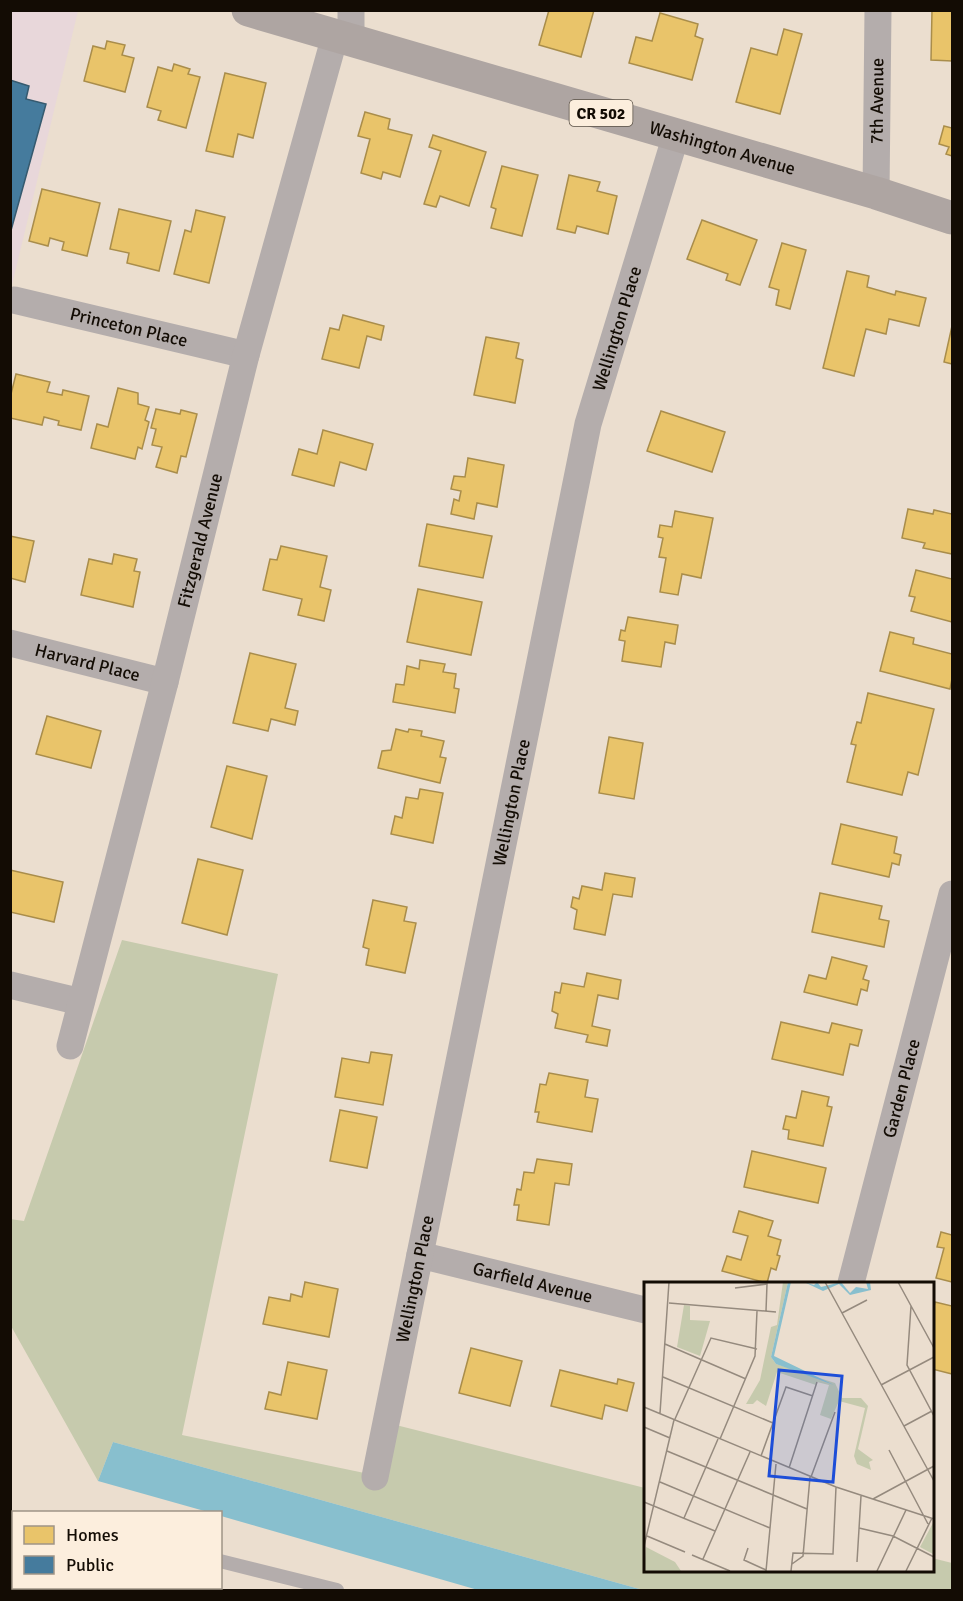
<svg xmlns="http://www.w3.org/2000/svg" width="963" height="1601" viewBox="0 0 963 1601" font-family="Signika,sans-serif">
<rect width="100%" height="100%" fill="#ebdecf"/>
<polygon fill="#e8d7da" points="11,11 78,11 11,289"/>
<polygon fill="#c6caad" points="122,940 278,974 182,1435 374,1475 388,1423 645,1488 645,1570 932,1570 932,1558 952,1563 952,1590 643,1590 113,1442 98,1481 11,1326 10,1219 24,1221"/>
<polygon fill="#88bfce" points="113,1442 643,1590 478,1590 221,1516 220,1512 208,1512 98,1481"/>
<g fill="#e9c46a" stroke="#a98d4b" stroke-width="1.5">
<polygon points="549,10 594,10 581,57 539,45"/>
<polygon points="932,10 952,10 952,61 931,60"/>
<polygon points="660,13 698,24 695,36 703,39 692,80 629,63 636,37 652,41"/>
<polygon points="784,29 802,34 780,114 736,102 751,48 777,55"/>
<polygon points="107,41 125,45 122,55 134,58 125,92 84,81 93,46 105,49"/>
<polygon points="174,64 190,69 188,74 200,77 186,128 158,120 161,111 147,107 158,67 172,71"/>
<polygon points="225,73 266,83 253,138 238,134 233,157 206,151"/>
<polygon points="365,112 390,119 388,129 412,135 400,177 383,172 381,179 361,173 370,139 358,136"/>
<polygon points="944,126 952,128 952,156 946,154 949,147 939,144"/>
<polygon points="433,135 486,152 469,206 440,196 436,207 424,204 441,151 429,147"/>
<polygon points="502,166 538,175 522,236 491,228 496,209 491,207"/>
<polygon points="569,175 600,182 597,191 617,196 608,234 577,226 575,233 557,229"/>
<polygon points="42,189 100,203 87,256 62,250 64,242 50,238 48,246 29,241"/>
<polygon points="119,209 171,221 159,271 127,263 129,253 110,249"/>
<polygon points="196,210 225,217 209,283 174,274 185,230 191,232"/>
<polygon points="702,220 757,240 740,285 726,280 728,274 687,259"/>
<polygon points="782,243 806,250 790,309 776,305 779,290 769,287"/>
<polygon points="847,271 869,276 867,287 895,295 896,291 926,298 919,326 889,319 886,334 866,329 854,376 823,368"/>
<polygon points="343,315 384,326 381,340 367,336 359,368 322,359 330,328 339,330"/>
<polygon points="952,326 952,364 944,362"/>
<polygon points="486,337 519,343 516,358 523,360 515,403 474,395"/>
<polygon points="16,374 50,382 47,392 62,395 63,390 89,396 81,430 58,425 59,421 44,417 42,425 10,418 10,398"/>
<polygon points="118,388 138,393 138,404 149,407 145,420 149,422 142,449 138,447 135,459 91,448 97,424 108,427"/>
<polygon points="156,409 180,414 181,410 197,414 186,457 181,456 177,473 156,467 162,447 152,445 156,429 151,428"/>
<polygon points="661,411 725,432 712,472 647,451"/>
<polygon points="323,430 373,444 366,470 340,462 334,486 292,475 299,449 317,454"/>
<polygon points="468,458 504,465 497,507 477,503 474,519 451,514 454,499 459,501 461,491 451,489 454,476 465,477"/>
<polygon points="908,509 933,514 934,510 952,514 952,554 923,548 925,543 902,538"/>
<polygon points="675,511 713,518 701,578 682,574 678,595 660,592 666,558 659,557 663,538 658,537 660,525 672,527"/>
<polygon points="427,524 492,536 483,578 419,566"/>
<polygon points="10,536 34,541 25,582 10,578"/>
<polygon points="281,546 327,556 320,587 331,590 324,621 298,615 302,599 263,590 270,559 277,560"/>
<polygon points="114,554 137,559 134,571 140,572 133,607 81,595 89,559 112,564"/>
<polygon points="916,570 952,579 952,622 911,611 915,597 909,596"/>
<polygon points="418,589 482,602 471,655 407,642"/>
<polygon points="628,617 678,625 675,644 665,642 661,667 622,661 625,641 619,640 621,630 625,631"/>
<polygon points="890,632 914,638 913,644 952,654 952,679 950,689 880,671"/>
<polygon points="250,653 296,664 285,708 298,711 295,725 271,719 268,731 233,723"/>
<polygon points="420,660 445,664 443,672 456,674 454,688 459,689 455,713 393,702 396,684 404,685 407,666 419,669"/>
<polygon points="868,693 934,709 918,775 908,772 902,795 847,782 856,745 851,744 857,722 861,723"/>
<polygon points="47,716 101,731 91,768 36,754"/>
<polygon points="396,729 408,732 409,729 422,731 421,736 444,741 440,757 446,758 440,783 378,768 382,751 391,750"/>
<polygon points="609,737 643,743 634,799 599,793"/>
<polygon points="227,766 267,776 252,839 211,827"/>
<polygon points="420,789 443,793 433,843 391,834 395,816 402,818 406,797 418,799"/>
<polygon points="841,824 897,837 894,853 901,855 899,865 892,863 889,877 832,864"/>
<polygon points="198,859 243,870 227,935 182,923"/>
<polygon points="10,870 63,882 54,922 10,912"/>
<polygon points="605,873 635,878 632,897 613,894 605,935 574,929 577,910 571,907 573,897 579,899 582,886 602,890"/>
<polygon points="820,893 882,906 879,919 889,921 884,947 812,932"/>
<polygon points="373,900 407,907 404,921 416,923 405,973 366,965 369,949 363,947"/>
<polygon points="832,957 867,966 863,979 869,981 867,991 861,989 857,1005 804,992 809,975 826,979"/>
<polygon points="587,973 621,980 618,999 598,995 592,1026 610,1030 607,1046 586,1042 588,1035 555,1028 558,1014 552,1011 555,992 560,993 562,983 584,987"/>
<polygon points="781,1022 829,1033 832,1023 862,1030 858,1046 850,1044 843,1075 772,1059"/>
<polygon points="371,1052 392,1055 383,1105 335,1097 342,1058 369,1063"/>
<polygon points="549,1073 588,1080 585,1097 598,1099 592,1132 537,1122 539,1112 535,1112 540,1084 546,1085"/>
<polygon points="802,1091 829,1097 827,1106 832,1107 823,1146 788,1139 789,1130 783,1129 786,1116 796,1118"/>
<polygon points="340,1110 377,1117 367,1168 330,1161"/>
<polygon points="752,1151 826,1168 818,1203 744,1187"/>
<polygon points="537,1159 572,1164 569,1185 555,1183 549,1225 517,1220 519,1205 514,1205 517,1189 521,1190 524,1172 534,1173"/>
<polygon points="739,1211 773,1221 768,1236 781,1240 777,1255 780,1256 776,1270 771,1268 767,1283 722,1271 727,1256 741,1260 748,1236 733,1232"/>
<polygon points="941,1232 952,1235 952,1282 936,1278 944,1248 937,1247"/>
<polygon points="305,1282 338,1289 329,1337 263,1324 269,1297 290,1301 291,1294 302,1297"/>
<polygon points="935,1302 952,1306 952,1374 932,1369 932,1315"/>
<polygon points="471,1348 522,1361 510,1406 459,1393"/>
<polygon points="288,1362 327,1370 317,1419 265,1409 269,1392 281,1395"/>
<polygon points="560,1370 617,1384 618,1379 634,1383 627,1411 605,1405 602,1419 551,1406"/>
</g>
<polygon fill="#457b9d" stroke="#365a6f" stroke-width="1.5" points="10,80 29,86 26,99 46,104 10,234"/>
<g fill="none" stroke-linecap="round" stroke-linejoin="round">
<g stroke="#b4adac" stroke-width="14">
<polyline points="10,1554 14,1555"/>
<polyline points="220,1561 337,1590"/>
<polyline points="57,1590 58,1588"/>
</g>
<g stroke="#b4adac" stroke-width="27">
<polyline points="351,41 351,10"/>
<path id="s1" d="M876,193L878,10"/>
<path id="s2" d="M14,300L246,355"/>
<path id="s3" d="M10,643L165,682"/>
<polyline points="10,985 81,1002"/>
<path id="s4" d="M70,1046L165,682L246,355L335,36"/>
<path id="s5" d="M420,1255L645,1310"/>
<path id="s6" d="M851,1283L952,894"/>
<path id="s7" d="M375,1477L588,424L676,135"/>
</g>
<path stroke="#aea5a2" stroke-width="33" id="s8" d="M248,10L876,193L952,218"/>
</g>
<g text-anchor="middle" stroke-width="6" stroke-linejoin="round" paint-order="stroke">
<rect fill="#fceedd" stroke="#595045" stroke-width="1.5" x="569.5" y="100" width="63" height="26" rx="4.5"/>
<g font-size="16" font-weight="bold" fill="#130c04">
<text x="601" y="119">CR 502</text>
</g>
<g font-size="18" fill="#130c04" stroke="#fceedd">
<text dy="6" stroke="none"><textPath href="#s1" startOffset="92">7th Avenue</textPath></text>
<text dy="6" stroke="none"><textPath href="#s8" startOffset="494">Washington Avenue</textPath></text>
<text dy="6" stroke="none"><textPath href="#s2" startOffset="118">Princeton Place</textPath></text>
<text dy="6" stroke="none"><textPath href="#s7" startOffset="1174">Wellington Place</textPath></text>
<text dy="6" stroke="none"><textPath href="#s4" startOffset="522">Fitzgerald Avenue</textPath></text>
<text dy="6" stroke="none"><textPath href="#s3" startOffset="80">Harvard Place</textPath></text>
<text dy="6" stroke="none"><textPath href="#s7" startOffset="688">Wellington Place</textPath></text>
<text dy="6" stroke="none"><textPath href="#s6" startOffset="201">Garden Place</textPath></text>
<text dy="6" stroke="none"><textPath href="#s7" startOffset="202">Wellington Place</textPath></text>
<text dy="6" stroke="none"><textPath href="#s5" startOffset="116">Garfield Avenue</textPath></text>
</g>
</g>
<g transform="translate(644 1282)">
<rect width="290" height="290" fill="#ebdecf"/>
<path d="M139,0H144L127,75L132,82L191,101L198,116H217L224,124L214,167L229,178L225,180L227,188L213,182L210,174L221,126L195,119L187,137L176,133L185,103L173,100L172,103L133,90L122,124L113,118L109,122H102L116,98L127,45L133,43ZM40,23L46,24V38L66,39L56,74L33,65ZM289,241V272L276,265ZM2,265L31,280L37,289H0Z" fill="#c6caad"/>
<path d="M144,0H147L130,74L190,103L132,82L127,75ZM160,0L170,3L173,0L177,5L197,0L206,11L212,5L224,7L222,0H226L227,8L206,13L195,2L179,9Z" fill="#88bfce"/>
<path fill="none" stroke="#958a7e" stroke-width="1.5" d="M181,0L290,199M254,0L290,66M91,6L123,2L122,29M25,21L132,30M267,24L263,83L290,134M198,31L223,18M21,62L102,97M19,95L129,141M237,103L290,75M0,125L192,205L290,237M16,131L25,0M31,137L67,56L113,67M260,144L288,129M0,145L26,156M76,157L111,74L113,29M245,168L284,242M23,169L163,227M117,174L142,105L169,114M145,186L173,100M167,195L191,130M16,200L126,246M229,217L290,184M0,220L71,249M40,236L74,157M215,246L249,254L290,275M3,254L41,270M0,264L30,138M104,266L100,278L122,288M48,273L86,289M59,277L106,170M213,280L217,214M148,282L159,274L166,195M122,289L132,182M147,289L149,271L189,272L192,205M233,289L262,228M262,289L288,236"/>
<path fill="#1d4ed8" fill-opacity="0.15" stroke="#1d4ed8" stroke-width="3" d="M135,88L198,94L189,200L125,194Z"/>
<rect width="290" height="290" fill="none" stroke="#130c04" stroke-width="3"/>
</g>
<rect width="963" height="1601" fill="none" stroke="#130c04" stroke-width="24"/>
<rect x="12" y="1511" width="210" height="78" fill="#fceedd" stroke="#9f9486" stroke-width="1.5"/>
<rect x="24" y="1526" width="30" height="18" fill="#e9c46a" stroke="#9f9486" stroke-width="1.5"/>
<text x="66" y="1541" font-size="18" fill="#130c04">Homes</text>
<rect x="24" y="1556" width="30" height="18" fill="#457b9d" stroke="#9f9486" stroke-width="1.5"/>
<text x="66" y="1571" font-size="18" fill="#130c04">Public</text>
</svg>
